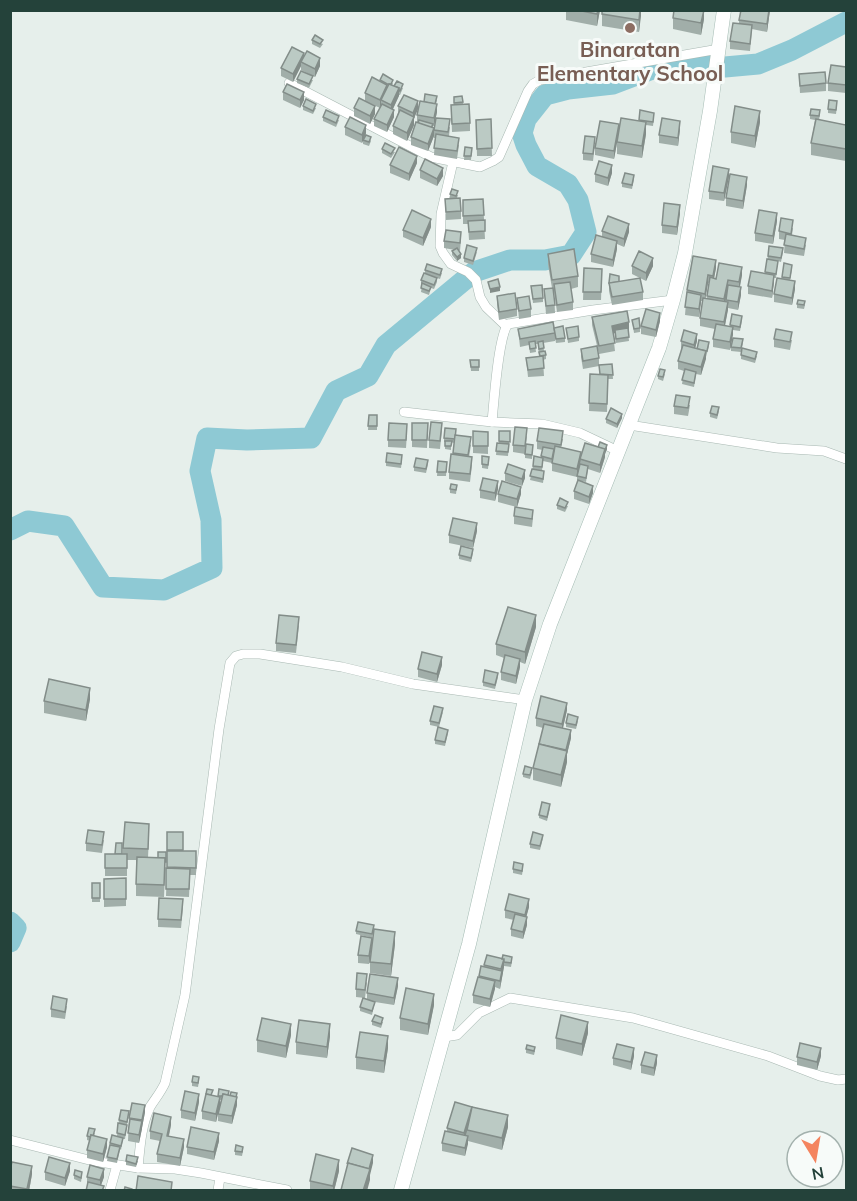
<svg xmlns="http://www.w3.org/2000/svg" width="857" height="1201" viewBox="0 0 857 1201" font-family="Mulish,sans-serif">
<rect width="100%" height="100%" fill="#e6efeb"/>
<g fill="none" stroke-linecap="round" stroke-linejoin="round">
<g stroke="#8ec9d4" stroke-width="21">
<polyline points="10,530 28,521 64,526 103,587 164,590 212,568 211,520 200,471 207,438 247,440 311,438 336,391 368,376 386,345 474,272 510,260 545,260 571,255 586,232 578,200 568,184 537,166 526,145 522,133 526,119 545,95 568,89 613,84 671,62 725,67 758,64 792,50 846,22"/>
<polyline points="10,922 16,928 10,942"/>
</g>
<defs>
<g id="minor">
<polyline points="289,83 431,157 480,167 493,161 499,157 528,91 533,84 540,80 719,49"/>
<polyline points="453,162 441,214 440,246 443,253 451,264 468,272 476,280 480,297 486,307 506,326"/>
<polyline points="404,412 492,422 542,424 580,433 618,451"/>
<path d="M492,422C494,402 498,337 508,324L593,310L673,300"/>
<polyline points="629,425 777,448 824,451 846,459"/>
<polyline points="444,1037 457,1035 479,1013 510,998 633,1018 768,1056 820,1076 838,1080 846,1079"/>
<polyline points="10,1140 93,1161 138,1168 175,1169 201,1173 287,1190"/>
<path d="M138,1168C140,1148 141,1126 150,1107C155,1099 161,1092 165,1083L185,995L219,729L230,663L236,656L243,654H260L342,667L413,684L525,700"/>
<polyline points="110,1190 117,1165"/>
<polyline points="218,1190 220,1178"/>
</g>
<polyline id="secondary" points="401,1190 469,944 525,700 550,624 659,348 673,300 685,253 710,111 724,10"/>
</defs>
<use href="#minor" stroke="#a8b8b2" stroke-width="10"/>
<use href="#secondary" stroke="#a4bbb3" stroke-width="15"/>
<use href="#minor" stroke="#fff" stroke-width="9"/>
<use href="#secondary" stroke="#fff" stroke-width="14"/>
</g>
<g fill="#a1aea9" fill-rule="evenodd">
<polygon points="566,10 600,10 597,26 566,20"/>
<polygon points="641,10 639,32 602,26 602,14"/>
<polygon points="704,10 704,19 701,35 673,29 673,18"/>
<polygon points="770,10 767,32 752,29 750,51 730,49 730,41 739,24 739,20"/>
<polygon points="312,40 323,44 320,48 312,44"/>
<polygon points="304,57 320,66 315,77 301,70 301,66 293,82 281,76 281,68"/>
<polygon points="846,67 846,93 828,91 828,83"/>
<polygon points="799,74 826,83 826,91 800,93"/>
<polygon points="297,79 313,80 309,88 297,83"/>
<polygon points="380,81 393,83 392,85 403,88 400,95 399,95 393,109 394,117 387,132 374,126 374,119 380,108 365,101 365,93"/>
<polygon points="283,92 304,100 300,108 283,100"/>
<polygon points="462,96 463,104 470,123 470,131 452,132 451,105 454,105 454,97"/>
<polygon points="437,100 436,104 437,112 434,126 433,126 434,136 428,151 411,145 411,137 417,123 417,115 424,102"/>
<polygon points="837,105 836,114 828,113 828,109"/>
<polygon points="303,106 316,108 313,114 303,110"/>
<polygon points="398,106 418,109 414,117 414,125 407,141 393,134 393,126 398,113"/>
<polygon points="354,108 375,114 370,124 354,116"/>
<polygon points="820,114 819,120 846,125 846,161 811,155 811,143 815,120 810,119 810,115"/>
<polygon points="323,117 339,120 336,127 323,121"/>
<polygon points="654,117 653,126 646,125 646,134 642,158 617,154 617,142 639,121"/>
<polygon points="491,119 492,156 477,156 476,120"/>
<polygon points="760,122 755,148 731,143 731,132"/>
<polygon points="345,127 366,133 366,135 371,141 369,146 363,144 363,140 365,136 362,143 345,135"/>
<polygon points="450,127 449,136 459,145 457,159 434,155 435,138 434,138 434,130"/>
<polygon points="680,128 678,146 659,143 659,135"/>
<polygon points="619,132 614,159 595,155 595,148"/>
<polygon points="595,145 593,161 583,160 583,153"/>
<polygon points="465,147 472,148 471,160 464,160"/>
<polygon points="382,149 395,152 391,158 382,153"/>
<polygon points="417,163 409,181 390,173 390,165"/>
<polygon points="420,170 443,176 437,186 420,178"/>
<polygon points="612,173 608,186 595,182 595,174"/>
<polygon points="729,177 724,201 709,199 709,191"/>
<polygon points="634,179 632,189 622,187 622,183"/>
<polygon points="747,185 743,209 726,206 726,198"/>
<polygon points="450,194 458,195 457,198 461,211 461,219 446,220 445,199 450,198"/>
<polygon points="483,199 485,239 469,240 468,224 463,224 463,200"/>
<polygon points="680,213 677,235 662,233 662,225"/>
<polygon points="777,221 773,244 755,241 755,233"/>
<polygon points="431,227 423,246 403,237 403,230"/>
<polygon points="793,228 792,235 806,245 804,256 784,253 785,240 779,239 779,231"/>
<polygon points="602,231 629,232 624,247 617,244 617,249 613,267 591,262 591,254 602,237"/>
<polygon points="461,240 460,251 459,250 461,258 457,261 452,255 452,251 455,250 444,248 444,241"/>
<polygon points="477,252 473,265 464,262 464,258"/>
<polygon points="783,252 781,262 778,261 776,278 774,278 772,298 748,294 748,286 765,273 768,256"/>
<polygon points="548,254 578,276 578,287 571,289 573,302 573,310 557,312 554,291 555,313 546,314 544,289 552,288 548,265"/>
<polygon points="784,263 792,269 790,280 795,289 792,305 774,302 774,294 782,279"/>
<polygon points="632,266 653,266 646,281 632,274"/>
<polygon points="584,268 602,269 601,300 583,300"/>
<path d="M716,268L714,278L742,275L740,287L741,295L738,310L728,308L725,326H730L732,314L742,320L740,331L733,330L730,350L713,347V339L715,329L700,326V318L703,301H701L699,317L685,315L687,290ZM708,283H709L707,298H705Z"/>
<polygon points="425,270 442,273 440,279 437,278 437,282 434,289 431,288 429,295 421,292 422,285 421,284 421,280 425,273"/>
<polygon points="619,282 643,292 643,300 612,305 609,291 609,283"/>
<polygon points="531,286 543,298 543,302 533,303"/>
<polygon points="497,296 517,309 517,316 499,320 497,304"/>
<polygon points="517,298 531,309 531,317 519,319"/>
<polygon points="797,304 805,305 804,309 797,308"/>
<polygon points="592,317 629,330 628,330 629,341 616,343 615,333 613,334 615,351 599,354 592,325"/>
<polygon points="632,320 640,328 640,332 634,333"/>
<polygon points="660,321 656,337 641,334 641,326"/>
<polygon points="554,328 565,338 565,342 556,343 555,337 555,341 543,343 544,351 546,355 546,359 543,360 544,376 528,377 526,358 539,357 538,344 535,344 536,352 530,353 529,345 520,347 518,329"/>
<polygon points="566,328 579,337 579,341 568,343"/>
<polygon points="774,339 792,340 790,350 774,347"/>
<polygon points="681,341 697,341 695,348 697,349 709,346 701,375 696,374 694,387 682,384 684,371 678,369 678,361 682,349 681,349"/>
<polygon points="743,343 741,352 731,351 731,347"/>
<polygon points="581,349 599,358 599,366 583,369 581,357"/>
<polygon points="741,355 757,356 755,363 741,359"/>
<polygon points="470,360 479,360 479,371 471,371"/>
<polygon points="612,364 613,379 608,379 607,412 589,411 590,374 599,374"/>
<polygon points="665,374 663,381 658,379 658,376"/>
<polygon points="690,405 688,416 674,414 674,406"/>
<polygon points="719,411 717,419 710,417 710,413"/>
<polygon points="369,415 377,415 377,430 368,430"/>
<polygon points="622,418 617,428 606,423 606,419"/>
<polygon points="412,423 428,423 427,448 412,447"/>
<polygon points="442,430 440,449 429,448 429,440"/>
<polygon points="473,431 488,432 488,454 473,453"/>
<polygon points="499,431 510,431 508,456 496,455 497,443 499,443"/>
<polygon points="407,432 406,448 388,447 388,440"/>
<polygon points="456,435 471,445 469,457 472,465 470,482 449,479 449,472 453,455 454,443 451,442 451,450 445,449 445,442 444,442 444,438"/>
<polygon points="527,436 526,444 533,445 532,459 525,458 525,454 513,452 513,445"/>
<polygon points="563,439 561,448 581,457 598,447 607,449 605,454 605,457 600,473 588,469 586,482 577,480 577,477 552,471 552,463 543,461 542,471 544,475 543,483 530,480 533,466 541,457 543,450 537,449 537,441"/>
<polygon points="489,457 488,469 482,468 482,464"/>
<polygon points="402,459 401,468 386,466 386,462"/>
<polygon points="438,461 447,462 446,476 437,476"/>
<polygon points="428,464 426,473 414,471 414,467"/>
<polygon points="505,473 525,478 522,486 505,481"/>
<polygon points="457,485 456,494 450,493 450,489"/>
<polygon points="498,489 495,501 480,498 480,490"/>
<polygon points="574,491 593,493 589,504 574,499"/>
<polygon points="498,494 521,494 517,507 498,502"/>
<polygon points="557,505 568,506 565,512 557,509"/>
<polygon points="514,516 533,518 532,527 514,524"/>
<polygon points="477,531 473,548 449,543 449,535"/>
<polygon points="473,553 471,562 459,559 459,555"/>
<polygon points="299,625 296,653 276,651 276,643"/>
<polygon points="536,627 525,664 520,662 520,667 516,684 501,680 501,672 504,658 496,655 496,644"/>
<polygon points="442,665 437,682 418,677 418,669"/>
<polygon points="498,677 495,689 483,686 483,682"/>
<polygon points="90,699 86,721 44,713 44,701"/>
<polygon points="567,710 563,728 571,738 567,754 567,762 561,787 533,780 533,768 543,728 536,726 536,718"/>
<polygon points="443,712 439,727 430,725 430,721"/>
<polygon points="578,721 576,729 566,727 566,723"/>
<polygon points="448,733 445,746 435,744 435,740"/>
<polygon points="532,772 530,779 523,777 523,774"/>
<polygon points="550,808 547,821 539,818 539,815"/>
<polygon points="167,832 183,832 183,851 196,851 196,875 190,875 189,897 166,896 167,868"/>
<polygon points="149,835 148,858 158,858 166,852 164,897 136,896 136,860 127,860 127,876 105,876 105,854 123,854 123,848"/>
<polygon points="543,838 540,850 530,848 530,844"/>
<polygon points="104,840 102,853 86,851 86,843"/>
<polygon points="523,868 522,875 513,873 513,869"/>
<polygon points="126,878 126,906 104,907 104,879"/>
<rect x="92" y="883" width="8" height="19"/>
<polygon points="183,907 181,928 158,927 158,919"/>
<polygon points="529,907 526,917 527,925 523,939 511,936 511,929 514,920 505,918 505,910"/>
<polygon points="374,929 372,938 372,945 369,964 358,963 358,955 369,937 356,934 356,931"/>
<polygon points="395,944 391,976 370,973 370,962"/>
<polygon points="487,955 512,961 511,967 504,966 500,989 495,987 490,1007 473,1003 473,995 479,976 484,966"/>
<polygon points="367,982 365,998 356,997 356,989"/>
<polygon points="398,986 394,1005 375,1002 372,1015 360,1011 360,1007 367,999 367,993"/>
<polygon points="434,1005 428,1035 400,1030 400,1018"/>
<polygon points="67,1006 65,1019 51,1017 51,1009"/>
<polygon points="372,1021 383,1022 381,1028 372,1025"/>
<polygon points="588,1033 582,1056 556,1049 556,1038"/>
<polygon points="291,1035 286,1058 257,1052 257,1040"/>
<polygon points="330,1036 327,1058 296,1054 296,1042"/>
<polygon points="388,1048 384,1073 356,1069 356,1057"/>
<polygon points="526,1049 535,1051 534,1055 526,1053"/>
<polygon points="634,1056 631,1070 613,1065 613,1058"/>
<polygon points="821,1056 817,1070 797,1065 797,1057"/>
<polygon points="657,1063 654,1076 641,1073 641,1065"/>
<polygon points="199,1081 198,1087 192,1086 192,1082"/>
<polygon points="219,1089 230,1096 237,1093 237,1105 232,1124 218,1121 218,1114 221,1100 220,1100 220,1105 216,1122 202,1119 202,1111 212,1095 218,1097"/>
<polygon points="199,1102 195,1121 181,1118 181,1110"/>
<polygon points="129,1111 125,1139 123,1139 121,1150 120,1149 117,1163 107,1161 110,1143 117,1136 119,1120"/>
<polygon points="145,1112 139,1143 128,1141 129,1118"/>
<polygon points="171,1125 169,1136 184,1147 180,1166 157,1162 157,1154 160,1141 150,1139 150,1131"/>
<polygon points="508,1127 502,1150 468,1141 465,1156 442,1151 442,1143 447,1131 447,1128"/>
<polygon points="95,1133 94,1136 107,1147 103,1162 87,1158 87,1150 90,1141 87,1140 87,1136"/>
<polygon points="219,1141 214,1160 187,1154 187,1147"/>
<polygon points="235,1151 243,1151 242,1156 235,1155"/>
<polygon points="126,1161 138,1161 136,1167 126,1165"/>
<polygon points="10,1169 32,1174 29,1191 10,1191"/>
<polygon points="70,1171 65,1186 45,1180 45,1172"/>
<polygon points="339,1171 334,1191 310,1191 310,1181"/>
<polygon points="74,1175 82,1176 81,1182 74,1179"/>
<polygon points="87,1177 104,1177 101,1185 104,1191 87,1185"/>
</g>
<g fill="#838d89">
<polygon points="598,10 600,10 597,26 597,14"/>
<polygon points="640,10 641,10 641,16 639,32 639,20"/>
<polygon points="704,10 704,19 701,35 701,23"/>
<polygon points="769,10 770,10 767,32 767,24"/>
<polygon points="304,53 304,61 301,62 301,66 293,82 293,74"/>
<polygon points="320,58 320,66 315,77 315,69"/>
<polygon points="387,85 387,93 381,100 381,105 380,108 380,100"/>
<polygon points="399,88 399,96 391,113 391,105"/>
<polygon points="304,92 304,100 300,108 300,100"/>
<polygon points="418,101 418,109 413,121 413,113"/>
<polygon points="437,104 437,112 434,126 434,118"/>
<polygon points="375,106 375,114 370,124 370,116"/>
<polygon points="394,110 394,117 387,132 387,125"/>
<polygon points="760,111 760,122 755,148 755,136"/>
<polygon points="414,117 414,125 407,141 407,133"/>
<polygon points="680,121 680,128 678,146 678,138"/>
<polygon points="646,122 646,134 642,158 642,146"/>
<polygon points="619,124 619,132 614,159 614,151"/>
<polygon points="366,125 366,133 362,143 362,135"/>
<polygon points="434,128 434,136 428,151 428,144"/>
<polygon points="417,156 417,163 409,181 409,174"/>
<polygon points="612,165 612,173 608,186 608,178"/>
<polygon points="443,168 443,176 437,186 437,179"/>
<polygon points="729,169 729,177 724,201 724,193"/>
<polygon points="747,177 747,185 743,209 743,201"/>
<polygon points="680,205 680,213 677,235 677,227"/>
<polygon points="777,213 777,221 773,244 773,236"/>
<polygon points="431,219 431,227 423,246 423,238"/>
<polygon points="629,224 629,232 624,247 624,239"/>
<polygon points="617,241 617,249 613,267 613,260"/>
<polygon points="461,254 461,258 457,261 457,257"/>
<polygon points="653,258 653,266 646,281 646,273"/>
<polygon points="716,260 716,268 713,284 713,276"/>
<polygon points="742,267 742,275 739,290 739,282"/>
<polygon points="708,275 708,283 705,301 705,294"/>
<polygon points="774,275 774,282 772,298 772,291"/>
<polygon points="728,280 728,288 724,307 724,299"/>
<polygon points="795,281 795,289 792,305 792,298"/>
<polygon points="500,287 500,291 490,293 490,289"/>
<polygon points="741,287 741,295 738,310 738,302"/>
<polygon points="701,295 701,302 699,317 699,309"/>
<polygon points="728,302 728,310 724,330 724,322"/>
<polygon points="660,313 660,321 656,337 656,330"/>
<polygon points="629,322 629,330 615,333 615,330 615,333 612,334 612,326"/>
<polygon points="733,327 733,335 730,350 730,342"/>
<polygon points="697,334 697,341 694,353 694,345"/>
<polygon points="706,351 706,359 701,375 701,367"/>
<polygon points="622,414 622,418 617,428 617,424"/>
<polygon points="607,445 607,449 605,454 605,457 600,473 600,465"/>
<polygon points="581,452 581,459 577,477 577,469"/>
<polygon points="525,470 525,478 522,486 522,479"/>
<polygon points="498,481 498,489 495,501 495,493"/>
<polygon points="593,486 593,493 589,504 589,497"/>
<polygon points="521,487 521,494 517,507 517,499"/>
<polygon points="477,523 477,531 473,548 473,541"/>
<polygon points="536,615 536,627 525,664 525,652"/>
<polygon points="442,657 442,665 437,682 437,674"/>
<polygon points="520,659 520,667 516,684 516,676"/>
<polygon points="90,688 90,699 86,721 86,710"/>
<polygon points="567,703 567,710 562,732 562,724"/>
<polygon points="571,730 571,738 567,754 567,762 561,787 561,775"/>
<polygon points="529,899 529,907 525,922 525,915"/>
<polygon points="527,917 527,925 523,939 523,932"/>
<polygon points="395,932 395,944 391,976 391,964"/>
<polygon points="372,938 372,945 369,964 369,956"/>
<polygon points="504,959 504,967 500,989 501,969"/>
<polygon points="398,978 398,986 394,1005 394,998"/>
<polygon points="495,981 495,989 490,1007 490,999"/>
<polygon points="434,994 434,1005 428,1035 428,1024"/>
<polygon points="588,1022 588,1033 582,1056 582,1044"/>
<polygon points="291,1024 291,1035 286,1058 286,1046"/>
<polygon points="330,1024 330,1036 327,1058 327,1047"/>
<polygon points="388,1036 388,1048 384,1073 384,1061"/>
<polygon points="634,1048 634,1056 631,1070 631,1062"/>
<polygon points="821,1048 821,1056 817,1070 817,1062"/>
<polygon points="657,1055 657,1063 654,1076 654,1068"/>
<polygon points="237,1093 237,1105 232,1124 232,1116"/>
<polygon points="199,1094 199,1102 195,1121 195,1113"/>
<polygon points="220,1097 220,1105 216,1122 216,1114"/>
<polygon points="145,1105 145,1112 142,1128 142,1120"/>
<polygon points="472,1107 472,1115 464,1141 464,1133"/>
<polygon points="508,1115 508,1127 502,1150 502,1138"/>
<polygon points="171,1117 171,1125 167,1143 167,1136"/>
<polygon points="142,1121 142,1129 139,1143 139,1135"/>
<polygon points="219,1133 219,1141 214,1160 214,1152"/>
<polygon points="468,1136 468,1144 465,1156 465,1148"/>
<polygon points="107,1139 107,1147 103,1162 103,1154"/>
<polygon points="184,1139 184,1147 180,1166 180,1158"/>
<polygon points="373,1155 373,1163 370,1175 370,1180 367,1191 363,1191"/>
<polygon points="339,1160 339,1171 334,1191 333,1191 333,1186"/>
<polygon points="70,1163 70,1171 65,1186 65,1178"/>
<polygon points="32,1166 32,1174 29,1191 27,1191"/>
<polygon points="104,1169 104,1177 100,1188 100,1180"/>
</g>
<g fill="#bbcac4" stroke="#838d89" stroke-width="1.5">
<polygon points="577,10 598,10 597,14"/>
<polygon points="602,10 640,10 639,20 602,14"/>
<polygon points="674,10 704,10 701,23 673,18"/>
<polygon points="741,10 769,10 767,24 739,20"/>
<polygon points="733,23 752,25 750,44 730,41"/>
<polygon points="315,35 323,40 320,44 312,40"/>
<polygon points="292,47 304,53 293,74 281,68"/>
<polygon points="307,51 320,58 315,69 301,62"/>
<polygon points="831,65 846,67 846,85 828,83"/>
<polygon points="301,71 313,76 309,84 297,79"/>
<polygon points="825,72 826,83 800,86 799,74"/>
<polygon points="383,74 393,80 391,84 389,84 389,85 380,80"/>
<polygon points="372,77 387,85 380,100 365,93"/>
<polygon points="397,81 403,84 400,91 399,91 399,88 394,86"/>
<polygon points="287,84 304,92 300,100 283,92"/>
<polygon points="389,84 399,88 391,105 381,100"/>
<polygon points="425,94 437,96 435,104 424,102"/>
<polygon points="404,95 418,101 413,113 398,106"/>
<polygon points="462,96 463,102 454,103 454,97"/>
<polygon points="359,98 375,106 370,116 354,108"/>
<polygon points="306,99 316,104 313,111 303,106"/>
<polygon points="829,100 837,101 836,110 828,109"/>
<polygon points="420,101 437,104 434,118 417,115"/>
<polygon points="382,104 394,110 387,125 374,119"/>
<polygon points="469,104 470,123 452,124 451,105"/>
<polygon points="735,106 760,111 755,136 731,132"/>
<polygon points="811,109 820,110 819,116 810,115"/>
<polygon points="326,110 339,116 336,123 323,117"/>
<polygon points="400,110 414,117 407,133 393,126"/>
<polygon points="640,110 654,113 653,122 639,120"/>
<polygon points="350,117 366,125 362,135 345,127"/>
<polygon points="436,118 450,119 448,132 434,130"/>
<polygon points="621,118 646,122 642,146 617,142"/>
<polygon points="662,118 680,121 678,138 659,135"/>
<polygon points="491,119 492,148 477,149 476,120"/>
<polygon points="816,119 846,125 846,149 811,143"/>
<polygon points="419,120 433,124 431,128 418,123"/>
<polygon points="600,121 619,124 614,151 595,148"/>
<polygon points="416,122 434,128 428,144 411,137"/>
<polygon points="436,134 459,138 457,151 434,148"/>
<polygon points="366,135 371,137 369,142 363,140"/>
<polygon points="585,136 595,137 593,154 583,153"/>
<polygon points="385,143 395,148 391,154 382,149"/>
<polygon points="399,147 417,156 409,174 390,165"/>
<polygon points="465,147 472,148 471,156 464,156"/>
<polygon points="425,159 443,168 437,179 420,170"/>
<polygon points="599,161 612,165 608,178 595,174"/>
<polygon points="713,166 729,169 724,193 709,191"/>
<polygon points="625,173 634,175 632,185 622,183"/>
<polygon points="730,174 747,177 743,201 726,198"/>
<polygon points="452,189 458,191 456,196 450,194"/>
<polygon points="460,198 461,211 446,212 445,199"/>
<polygon points="483,199 484,215 463,216 463,200"/>
<polygon points="664,203 680,205 677,227 662,225"/>
<polygon points="412,210 431,219 423,238 403,230"/>
<polygon points="759,210 777,213 773,236 755,233"/>
<polygon points="608,216 629,224 624,239 602,231"/>
<polygon points="781,218 793,220 791,234 779,231"/>
<polygon points="485,220 485,231 469,232 468,221"/>
<polygon points="446,230 461,232 460,243 444,241"/>
<polygon points="786,234 806,238 804,249 784,245"/>
<polygon points="596,235 617,241 613,260 591,254"/>
<polygon points="467,245 477,248 473,261 464,258"/>
<polygon points="769,246 783,248 781,258 768,256"/>
<polygon points="457,248 461,254 457,257 452,251"/>
<polygon points="574,249 578,276 552,280 548,254"/>
<polygon points="639,251 653,258 646,273 632,266"/>
<polygon points="693,256 716,260 713,276 708,275 705,294 687,290"/>
<polygon points="767,259 778,261 776,274 765,272"/>
<polygon points="719,263 742,267 739,282 728,280 724,299 707,296 710,277 716,279"/>
<polygon points="784,263 792,265 790,278 782,277"/>
<polygon points="427,264 442,269 440,275 425,270"/>
<polygon points="584,268 602,269 601,292 583,292"/>
<polygon points="751,271 774,275 772,291 748,286"/>
<polygon points="424,273 437,278 434,285 421,280"/>
<polygon points="610,274 619,276 619,282 609,283"/>
<polygon points="640,278 643,292 612,297 609,283"/>
<polygon points="777,278 795,281 792,298 774,294"/>
<polygon points="498,279 500,287 490,289 488,282"/>
<polygon points="570,282 573,302 557,305 554,284"/>
<polygon points="422,283 431,287 429,291 421,288"/>
<polygon points="542,285 543,298 533,299 531,286"/>
<polygon points="728,285 741,287 738,302 726,300"/>
<polygon points="553,288 555,305 546,306 544,289"/>
<polygon points="687,292 701,295 699,309 685,307"/>
<polygon points="515,293 517,309 499,312 497,296"/>
<polygon points="529,296 531,309 519,311 517,298"/>
<polygon points="703,298 728,302 724,322 700,318"/>
<polygon points="798,300 805,301 804,305 797,304"/>
<polygon points="646,309 660,313 656,330 641,326"/>
<polygon points="627,311 629,322 612,326 615,343 599,346 592,317"/>
<polygon points="732,314 742,316 740,327 730,325"/>
<polygon points="639,318 640,328 634,329 632,320"/>
<polygon points="553,322 555,333 520,339 518,329"/>
<polygon points="716,324 733,327 730,342 713,339"/>
<polygon points="563,326 565,338 556,339 554,328"/>
<polygon points="578,326 579,337 568,339 566,328"/>
<polygon points="628,328 629,337 616,339 615,330"/>
<polygon points="776,329 792,332 790,342 774,339"/>
<polygon points="684,330 697,334 694,345 681,341"/>
<polygon points="733,338 743,339 741,348 731,347"/>
<polygon points="699,340 709,342 707,351 697,349"/>
<polygon points="535,341 536,348 530,349 529,342"/>
<polygon points="543,341 544,348 539,349 538,342"/>
<polygon points="683,345 706,351 701,367 678,361"/>
<polygon points="597,346 599,358 583,361 581,349"/>
<polygon points="742,348 757,352 755,359 741,355"/>
<polygon points="545,351 546,355 540,356 539,352"/>
<polygon points="543,356 544,368 528,370 526,358"/>
<polygon points="470,360 479,360 479,367 471,367"/>
<polygon points="612,364 613,375 600,374 599,365"/>
<polygon points="660,369 665,370 663,377 658,376"/>
<polygon points="685,369 696,372 694,383 682,380"/>
<polygon points="590,374 608,375 607,404 589,403"/>
<polygon points="676,395 690,397 688,408 674,406"/>
<polygon points="712,406 719,407 717,415 710,413"/>
<polygon points="611,408 622,414 617,424 606,419"/>
<polygon points="369,415 377,415 377,426 368,426"/>
<polygon points="431,422 442,423 440,441 429,440"/>
<polygon points="389,423 407,424 406,440 388,440"/>
<polygon points="412,423 428,423 427,440 412,440"/>
<polygon points="515,427 527,428 525,446 513,445"/>
<polygon points="445,428 456,429 455,439 444,438"/>
<polygon points="539,428 563,431 561,445 537,441"/>
<polygon points="473,431 488,432 488,446 473,446"/>
<polygon points="499,431 510,431 510,442 499,441"/>
<polygon points="455,435 471,437 468,455 453,453"/>
<polygon points="445,441 452,441 451,446 445,446"/>
<polygon points="600,442 607,445 605,450 598,447"/>
<polygon points="497,443 509,444 508,452 496,451"/>
<polygon points="585,443 605,449 600,465 580,459"/>
<polygon points="526,444 533,445 532,455 525,454"/>
<polygon points="555,446 581,452 577,469 552,463"/>
<polygon points="543,447 554,449 552,459 541,456"/>
<polygon points="387,453 402,455 401,464 386,462"/>
<polygon points="451,454 472,457 470,474 449,472"/>
<polygon points="482,456 489,457 488,465 482,464"/>
<polygon points="534,456 543,458 542,467 533,466"/>
<polygon points="416,458 428,460 426,469 414,467"/>
<polygon points="438,461 447,462 446,472 437,472"/>
<polygon points="508,464 525,470 522,479 505,473"/>
<polygon points="580,464 588,466 586,478 577,476"/>
<polygon points="532,469 544,471 543,479 530,476"/>
<polygon points="483,478 498,481 495,493 480,490"/>
<polygon points="578,480 593,486 589,497 574,491"/>
<polygon points="502,481 521,487 517,499 498,494"/>
<polygon points="451,484 457,485 456,490 450,489"/>
<polygon points="560,498 568,502 565,508 557,505"/>
<polygon points="515,507 533,510 532,519 514,516"/>
<polygon points="453,518 477,523 473,541 449,535"/>
<polygon points="461,546 473,549 471,558 459,555"/>
<polygon points="508,607 536,615 525,652 496,644"/>
<polygon points="279,615 299,617 296,645 276,643"/>
<polygon points="422,652 442,657 437,674 418,669"/>
<polygon points="505,655 520,659 516,676 501,672"/>
<polygon points="485,670 498,673 495,685 483,682"/>
<polygon points="49,679 90,688 86,710 44,701"/>
<polygon points="541,696 567,703 562,724 536,718"/>
<polygon points="434,706 443,708 439,723 430,721"/>
<polygon points="568,714 578,717 576,725 566,723"/>
<polygon points="544,724 571,730 566,750 539,744"/>
<polygon points="438,727 448,730 445,742 435,740"/>
<polygon points="539,744 567,751 561,775 533,768"/>
<polygon points="525,766 532,768 530,775 523,774"/>
<polygon points="542,802 550,804 547,817 539,815"/>
<polygon points="125,822 149,824 148,849 123,848"/>
<polygon points="88,830 104,832 102,845 86,843"/>
<rect x="167" y="832" width="16" height="18"/>
<polygon points="533,832 543,835 540,846 530,844"/>
<polygon points="116,843 122,843 122,854 115,854"/>
<polygon points="167,851 196,851 196,868 167,867"/>
<polygon points="158,852 166,852 166,862 165,862 165,858 158,858"/>
<rect x="105" y="854" width="22" height="14"/>
<polygon points="137,857 165,858 164,885 136,884"/>
<polygon points="514,862 523,864 522,871 513,869"/>
<polygon points="166,868 190,869 189,889 166,889"/>
<polygon points="126,878 126,899 104,899 104,879"/>
<rect x="92" y="883" width="8" height="15"/>
<polygon points="509,894 529,899 525,915 505,910"/>
<polygon points="159,898 183,899 181,920 158,919"/>
<polygon points="515,914 527,917 523,932 511,929"/>
<polygon points="358,922 374,925 372,934 356,931"/>
<polygon points="374,929 395,932 391,964 370,962"/>
<polygon points="361,936 372,938 369,956 358,955"/>
<polygon points="487,955 504,959 501,969 484,965"/>
<polygon points="503,955 512,957 511,963 504,962 504,959 502,959"/>
<polygon points="481,966 502,971 500,981 479,976"/>
<polygon points="357,973 367,974 365,990 356,989"/>
<polygon points="370,974 398,978 394,998 367,993"/>
<polygon points="478,977 495,981 490,999 473,995"/>
<polygon points="406,988 434,994 428,1024 400,1018"/>
<polygon points="53,996 67,999 65,1012 51,1009"/>
<polygon points="363,998 375,1002 372,1011 360,1007"/>
<polygon points="375,1015 383,1018 381,1024 372,1021"/>
<polygon points="561,1015 588,1022 582,1044 556,1038"/>
<polygon points="262,1018 291,1024 286,1046 257,1040"/>
<polygon points="299,1020 330,1024 327,1047 296,1042"/>
<polygon points="360,1032 388,1036 384,1061 356,1057"/>
<polygon points="800,1043 821,1048 817,1062 797,1057"/>
<polygon points="617,1044 634,1048 631,1062 613,1058"/>
<polygon points="527,1045 535,1047 534,1051 526,1049"/>
<polygon points="645,1052 657,1055 654,1068 641,1065"/>
<polygon points="193,1076 199,1077 198,1083 192,1082"/>
<polygon points="207,1089 213,1090 211,1095 206,1094"/>
<polygon points="219,1089 229,1091 228,1095 223,1094 222,1096 218,1096"/>
<polygon points="185,1091 199,1094 195,1113 181,1110"/>
<polygon points="231,1092 237,1093 236,1097 230,1096"/>
<polygon points="206,1094 220,1097 216,1114 202,1111"/>
<polygon points="223,1094 237,1097 232,1116 218,1114"/>
<polygon points="455,1102 472,1107 464,1133 447,1128"/>
<polygon points="132,1103 145,1105 142,1120 129,1118"/>
<polygon points="472,1107 508,1115 502,1138 467,1130"/>
<polygon points="121,1110 129,1111 127,1122 119,1120"/>
<polygon points="154,1113 171,1117 167,1136 184,1139 180,1158 157,1154 162,1134 150,1131"/>
<polygon points="130,1119 142,1121 139,1135 128,1133"/>
<polygon points="118,1123 127,1125 125,1135 117,1133"/>
<polygon points="191,1127 219,1133 214,1152 187,1147"/>
<polygon points="89,1128 95,1129 93,1136 91,1135 91,1137 87,1136"/>
<polygon points="445,1131 468,1136 465,1148 442,1143"/>
<polygon points="91,1135 107,1139 103,1154 87,1150"/>
<polygon points="112,1135 123,1138 121,1146 110,1143"/>
<polygon points="110,1145 120,1147 117,1159 107,1157"/>
<polygon points="236,1145 243,1147 242,1152 235,1151"/>
<polygon points="352,1148 373,1155 369,1169 348,1163 347,1164"/>
<polygon points="316,1154 339,1160 333,1186 310,1181"/>
<polygon points="127,1155 138,1157 136,1164 126,1161"/>
<polygon points="49,1157 70,1163 65,1178 45,1172"/>
<polygon points="12,1162 32,1166 27,1189 10,1186 10,1169"/>
<polygon points="348,1163 370,1169 363,1191 341,1190"/>
<polygon points="90,1165 104,1169 100,1180 87,1177"/>
<polygon points="75,1170 82,1172 81,1178 74,1175"/>
<polygon points="138,1176 172,1182 171,1191 136,1191"/>
<polygon points="88,1182 104,1186 102,1191 86,1191"/>
<polygon points="125,1187 132,1189 132,1191 124,1191"/>
</g>
<circle fill="#8d6e63" stroke="#f7fbf9" stroke-width="2" cx="630" cy="28" r="6"/>
<g text-anchor="middle" stroke-width="6" stroke-linejoin="round" paint-order="stroke">
<g font-size="21" font-weight="bold" fill="#785e54" stroke="#f7fbf9">
<text x="630" y="57">Binaratan<tspan x="630" dy="24">Elementary School</tspan></text>
</g>
</g>
<rect width="857" height="1201" fill="none" stroke="#24423a" stroke-width="24"/>
<g transform="translate(815 1159) rotate(169)"><circle r="28" fill="#f7fbf9" stroke="#a3b1ad" stroke-width="1.5"/>
<path d="M0-4.5L10 22L0 15L-10 22Z" fill="#f4845f"/>
<text y="-9" font-size="16" font-weight="bold" text-anchor="middle" fill="#24423a">N</text>
</g>
</svg>
